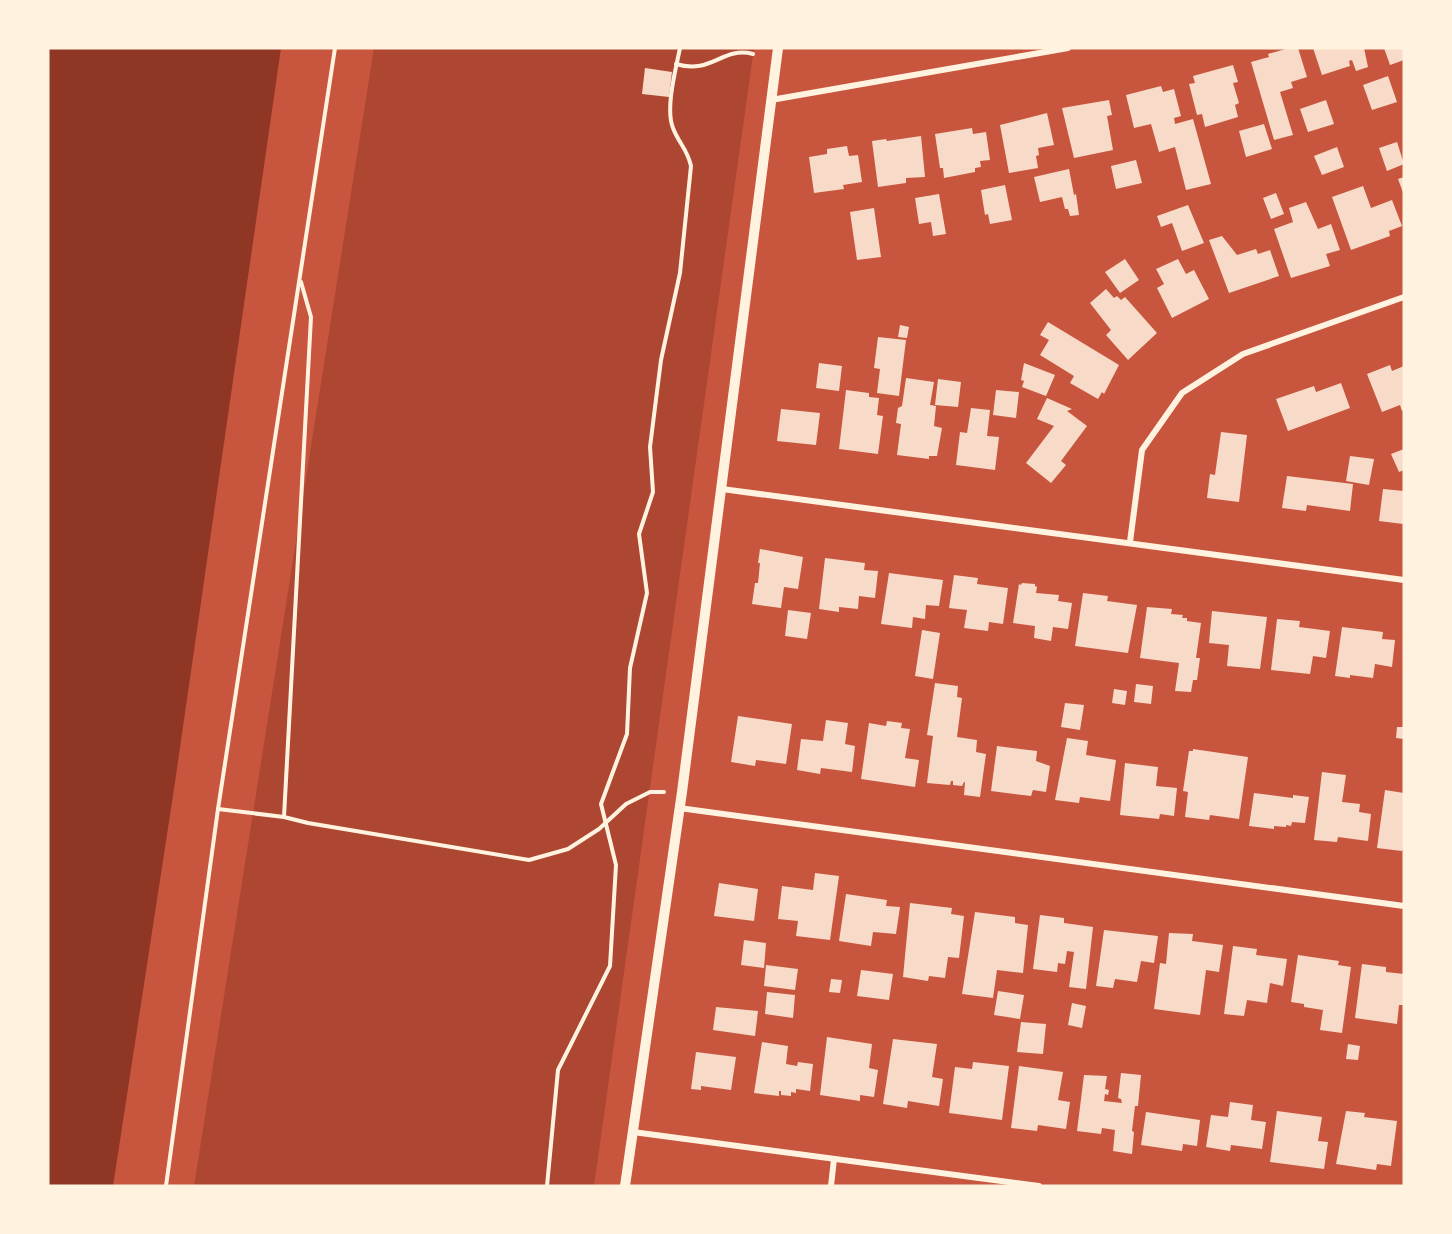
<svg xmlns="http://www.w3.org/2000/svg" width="1452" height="1234" viewBox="0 0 1452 1234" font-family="Karla,sans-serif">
<rect width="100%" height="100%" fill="#c8553d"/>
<polygon fill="#ae4732" points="374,48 754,48 594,1186 194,1186"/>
<polygon fill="#8f3625" points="48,48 281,48 174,789 113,1186 48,1186"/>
<g fill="#f7dbc8">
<polygon points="1289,48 1298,48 1307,77 1291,82 1293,88 1280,92 1293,135 1274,140 1251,62 1269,57 1268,54"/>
<polygon points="1313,48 1364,48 1368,67 1356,71 1352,60 1349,61 1350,66 1322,75"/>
<polygon points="1384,48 1404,48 1404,60 1390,65"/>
<polygon points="1233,65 1238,82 1233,83 1239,103 1235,105 1238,117 1205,127 1202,114 1197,115 1189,84 1195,83 1193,76"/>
<polygon points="645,68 672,72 669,97 642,94"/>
<polygon points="1388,76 1397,102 1372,110 1363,85"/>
<polygon points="1161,86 1163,92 1174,89 1181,116 1174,118 1175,124 1193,119 1211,184 1186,190 1175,147 1159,152 1151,124 1134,128 1126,95"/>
<polygon points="1109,100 1112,115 1107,116 1113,150 1074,158 1062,108"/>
<polygon points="1326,100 1334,124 1308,132 1300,109"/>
<polygon points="1047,113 1054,145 1038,148 1039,155 1036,156 1038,168 1009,173 1000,125"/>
<polygon points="1264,124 1272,149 1246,157 1239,131"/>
<polygon points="972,128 973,134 986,132 990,160 980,161 981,167 975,168 975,172 944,178 943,168 940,168 935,134"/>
<polygon points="921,136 925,177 906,178 906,183 878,187 872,141 886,139 887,141"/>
<polygon points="1397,142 1404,164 1387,171 1379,148"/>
<polygon points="847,146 849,156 858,155 862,182 843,185 844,189 814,193 809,157 827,154 827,149"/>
<polygon points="1337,147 1344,167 1322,175 1314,156"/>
<polygon points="1136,160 1142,183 1116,189 1111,166"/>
<polygon points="1069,169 1074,195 1076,194 1079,215 1070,216 1068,209 1065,209 1062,197 1040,202 1034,177"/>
<polygon points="1404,177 1404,195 1398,179"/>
<polygon points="1005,185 1012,220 990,224 988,214 985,215 981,190"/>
<polygon points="1363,186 1371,208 1392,200 1402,226 1389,231 1390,236 1351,250 1332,197"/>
<polygon points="1276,193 1284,214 1271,219 1263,198"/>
<polygon points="939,194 946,234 933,236 931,222 919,224 915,198"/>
<polygon points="1306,202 1318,229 1331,224 1340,250 1326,254 1330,266 1291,278 1274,229 1293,222 1289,208"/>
<polygon points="1188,205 1204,243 1182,251 1172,223 1161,227 1157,216"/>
<polygon points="874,208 881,257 857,260 850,212"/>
<polygon points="1222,236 1237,255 1256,249 1258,254 1270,250 1279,276 1229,293 1209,240"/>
<polygon points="1125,259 1139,280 1120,293 1105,272"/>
<polygon points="1178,259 1186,274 1194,270 1209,299 1172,318 1157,288 1164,284 1156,269"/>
<polygon points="1106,289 1114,298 1117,296 1121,300 1125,297 1157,333 1128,360 1106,335 1111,330 1090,303"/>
<polygon points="1048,322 1119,365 1104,394 1102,392 1098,399 1070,383 1074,376 1040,355 1049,340 1040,335"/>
<polygon points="900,325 909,327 907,338 898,337"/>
<polygon points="878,337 906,340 899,396 877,393 880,369 874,368"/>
<polygon points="819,363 842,366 839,391 816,388"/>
<polygon points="1024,363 1055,375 1046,396 1022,387 1024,381 1021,380"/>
<polygon points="1390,365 1392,371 1404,366 1404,410 1402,411 1400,405 1382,412 1367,374"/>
<polygon points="906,378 934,382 930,405 936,406 934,426 942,428 937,456 929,456 929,459 897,455 901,424 896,423 898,408 902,406"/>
<polygon points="938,379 961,382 958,407 935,405"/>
<polygon points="1341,383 1350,408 1288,431 1276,399 1314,386 1316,392"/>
<polygon points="846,390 869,393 869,397 879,398 877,415 883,416 878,454 839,449"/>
<polygon points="996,390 1019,392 1016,418 993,415"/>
<polygon points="1047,398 1072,409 1067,411 1087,426 1061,461 1066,465 1051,483 1026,463 1054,426 1037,419"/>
<polygon points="971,408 990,410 987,436 999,437 995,470 956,465 960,432 967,433"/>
<polygon points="781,409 820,413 816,445 777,441"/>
<polygon points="1221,432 1247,435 1239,502 1207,498 1210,474 1215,475"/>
<polygon points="1404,449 1404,470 1399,472 1391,454"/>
<polygon points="1350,456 1374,459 1369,485 1346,481"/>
<polygon points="1287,476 1353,484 1350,511 1307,505 1306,511 1282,508"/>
<polygon points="1383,489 1404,491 1403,524 1379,521"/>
<polygon points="760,549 803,557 798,589 784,587 781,608 752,604 755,583 758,583 760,563 758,563"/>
<polygon points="825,558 865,563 864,570 878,571 875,598 859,596 858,609 839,607 839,612 819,609"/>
<polygon points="889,573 943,580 939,606 926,605 925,619 913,617 912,628 881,624"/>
<polygon points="954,575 978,578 977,584 1008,588 1003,624 989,622 988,631 964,628 967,610 949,608"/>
<polygon points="1022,583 1035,584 1035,586 1037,587 1036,593 1059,595 1058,601 1072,603 1068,629 1053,627 1051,641 1034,638 1035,626 1013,623 1019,584 1021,585"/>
<polygon points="1083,593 1108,596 1107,601 1137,605 1128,653 1075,646"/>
<polygon points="1147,607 1172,609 1171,614 1183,615 1182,618 1187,618 1187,621 1201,623 1196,658 1200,658 1197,680 1193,680 1191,692 1175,691 1179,663 1140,658"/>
<polygon points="788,610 811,613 807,639 785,636"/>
<polygon points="1212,611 1267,617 1260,669 1227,666 1229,645 1209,643"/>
<polygon points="1277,619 1300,621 1299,627 1330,631 1326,658 1313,656 1310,674 1271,670"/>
<polygon points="1342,627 1383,632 1382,639 1395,640 1392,667 1375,664 1373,678 1350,675 1350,678 1335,676"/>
<polygon points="922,630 940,633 933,679 915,676"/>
<polygon points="935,683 958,686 957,697 962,698 957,737 977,740 976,752 986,754 980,797 964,795 965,782 964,782 962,786 953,785 953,781 951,781 950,785 927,783 933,736 927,735"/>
<polygon points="1136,684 1153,686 1151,704 1134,702"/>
<polygon points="1114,689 1127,691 1125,705 1112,703"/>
<polygon points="1065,703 1084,705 1080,730 1061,727"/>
<polygon points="738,716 792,724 786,764 756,760 755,766 731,762"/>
<polygon points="826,720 848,723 845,744 855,746 852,772 821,768 820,774 797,770 801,739 823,741"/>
<polygon points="887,721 902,723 901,728 910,729 905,758 919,760 915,787 861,779 869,723 886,726"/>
<polygon points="1397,727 1404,727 1404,739 1396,738"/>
<polygon points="1067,738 1088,741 1086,755 1116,760 1110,801 1080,797 1079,803 1055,800"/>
<polygon points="997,746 1037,751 1036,761 1050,766 1046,792 1033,790 1031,796 991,791"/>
<polygon points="1193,749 1248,757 1239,819 1210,815 1209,820 1185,817 1188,792 1183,791 1189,751 1193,751"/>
<polygon points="1125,763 1158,767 1156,786 1177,788 1174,816 1160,814 1159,819 1120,815"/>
<polygon points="1322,772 1346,775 1342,802 1360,804 1359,812 1371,814 1368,841 1338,837 1337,842 1314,840"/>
<polygon points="1385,790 1404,793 1404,846 1402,851 1377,848"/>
<polygon points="1254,793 1293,798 1293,795 1309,797 1305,823 1292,822 1291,826 1286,825 1286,827 1274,826 1274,829 1249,826"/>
<polygon points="815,873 839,876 830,940 796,936 798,921 778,919 782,886 813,890"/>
<polygon points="719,883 758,889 754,921 714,916"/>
<polygon points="846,894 887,900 886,906 900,907 896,934 873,932 871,946 839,941"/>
<polygon points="910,903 952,908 951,914 964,916 959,958 948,957 945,978 929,976 928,981 903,977"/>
<polygon points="975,912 1015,917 1015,923 1028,925 1023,973 997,970 993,998 962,994"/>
<polygon points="1040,915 1064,918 1064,923 1093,927 1086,989 1069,987 1074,952 1067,951 1065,964 1058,963 1057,972 1033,969"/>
<polygon points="1104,930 1158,936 1154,963 1141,961 1137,982 1115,979 1113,988 1096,986"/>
<polygon points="1169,933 1193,934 1192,941 1223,945 1219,972 1206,970 1200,1015 1154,1009 1160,963 1166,964"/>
<polygon points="744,940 766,943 764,968 741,965"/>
<polygon points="1233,946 1257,949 1256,955 1287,959 1283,986 1270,983 1267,1003 1247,1000 1244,1016 1224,1014"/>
<polygon points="1298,955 1339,961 1338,965 1351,967 1342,1033 1320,1030 1323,1010 1304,1007 1304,1004 1291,1002"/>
<polygon points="1362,964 1386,967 1386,972 1404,974 1404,1005 1399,1005 1397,1024 1355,1018"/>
<polygon points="766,965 798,969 795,990 764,986"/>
<polygon points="861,970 893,974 889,1000 857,996"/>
<polygon points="831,979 842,980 840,993 829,992"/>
<polygon points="998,991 1024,995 1020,1019 994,1015"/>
<polygon points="767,992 795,995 793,1018 765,1014"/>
<polygon points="1072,1003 1086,1006 1082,1028 1068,1025"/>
<polygon points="716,1007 758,1011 755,1036 713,1030"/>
<polygon points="1021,1022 1046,1024 1043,1054 1017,1052"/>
<polygon points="827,1037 872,1044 869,1068 878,1070 874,1097 860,1095 860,1101 820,1095"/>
<polygon points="893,1039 937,1044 932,1077 943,1079 939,1106 908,1101 907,1108 883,1104"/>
<polygon points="762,1042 788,1046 786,1064 797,1066 798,1062 813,1064 810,1091 796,1089 796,1093 791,1092 791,1096 781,1095 781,1091 779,1091 779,1096 754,1093"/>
<polygon points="1348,1044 1360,1046 1358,1060 1346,1059"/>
<polygon points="696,1052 736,1057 731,1090 701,1086 701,1090 691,1089"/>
<polygon points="973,1062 1009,1066 1002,1120 949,1113 955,1067 972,1069"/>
<polygon points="1019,1066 1063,1072 1058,1100 1070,1102 1066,1129 1038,1125 1037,1131 1011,1128"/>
<polygon points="1121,1073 1141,1075 1138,1106 1135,1106 1132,1131 1134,1132 1132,1154 1113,1151 1115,1130 1102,1128 1101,1134 1077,1131 1084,1075 1107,1076 1105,1089 1109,1090 1108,1095 1105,1094 1104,1101 1122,1103 1121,1099 1118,1098"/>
<polygon points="1230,1102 1253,1105 1251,1120 1266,1122 1262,1149 1231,1145 1230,1151 1206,1147 1211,1115 1228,1117"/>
<polygon points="1277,1111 1322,1117 1318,1141 1328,1142 1324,1169 1270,1162"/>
<polygon points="1346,1111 1365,1113 1364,1117 1397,1121 1391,1166 1377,1164 1376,1170 1336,1164"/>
<polygon points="1146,1112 1200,1120 1197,1146 1183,1144 1182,1151 1141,1145"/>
</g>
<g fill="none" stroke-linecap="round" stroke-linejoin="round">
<g stroke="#fff3e0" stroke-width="4">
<path d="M676,64C712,75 722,46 753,54"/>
<polyline points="301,282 311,317 284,817 308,823 529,860 568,849 599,829 626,804 650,792 664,792"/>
<polyline points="218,809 284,817"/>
<polyline points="166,1186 218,809 335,48"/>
<path d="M547,1186L558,1070L610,966L616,865L601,804L627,734L630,668L647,593L639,534L653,492L650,447L661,360L680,273L691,166C687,148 679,144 673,128C665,109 676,68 680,48"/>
</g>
<g stroke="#fff3e0" stroke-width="6">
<polyline points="771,100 1068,48"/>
<polyline points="722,489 1404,580"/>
<polyline points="1130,542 1142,450 1182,393 1243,354 1404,297"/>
<polyline points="679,808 1404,906"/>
<polyline points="633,1132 1039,1186"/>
<polyline points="831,1186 834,1159"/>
</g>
<polyline stroke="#fff3e0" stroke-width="10" points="625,1186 682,792 778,48"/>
</g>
<rect width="1452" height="1234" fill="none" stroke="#fff3e0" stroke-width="99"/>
</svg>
